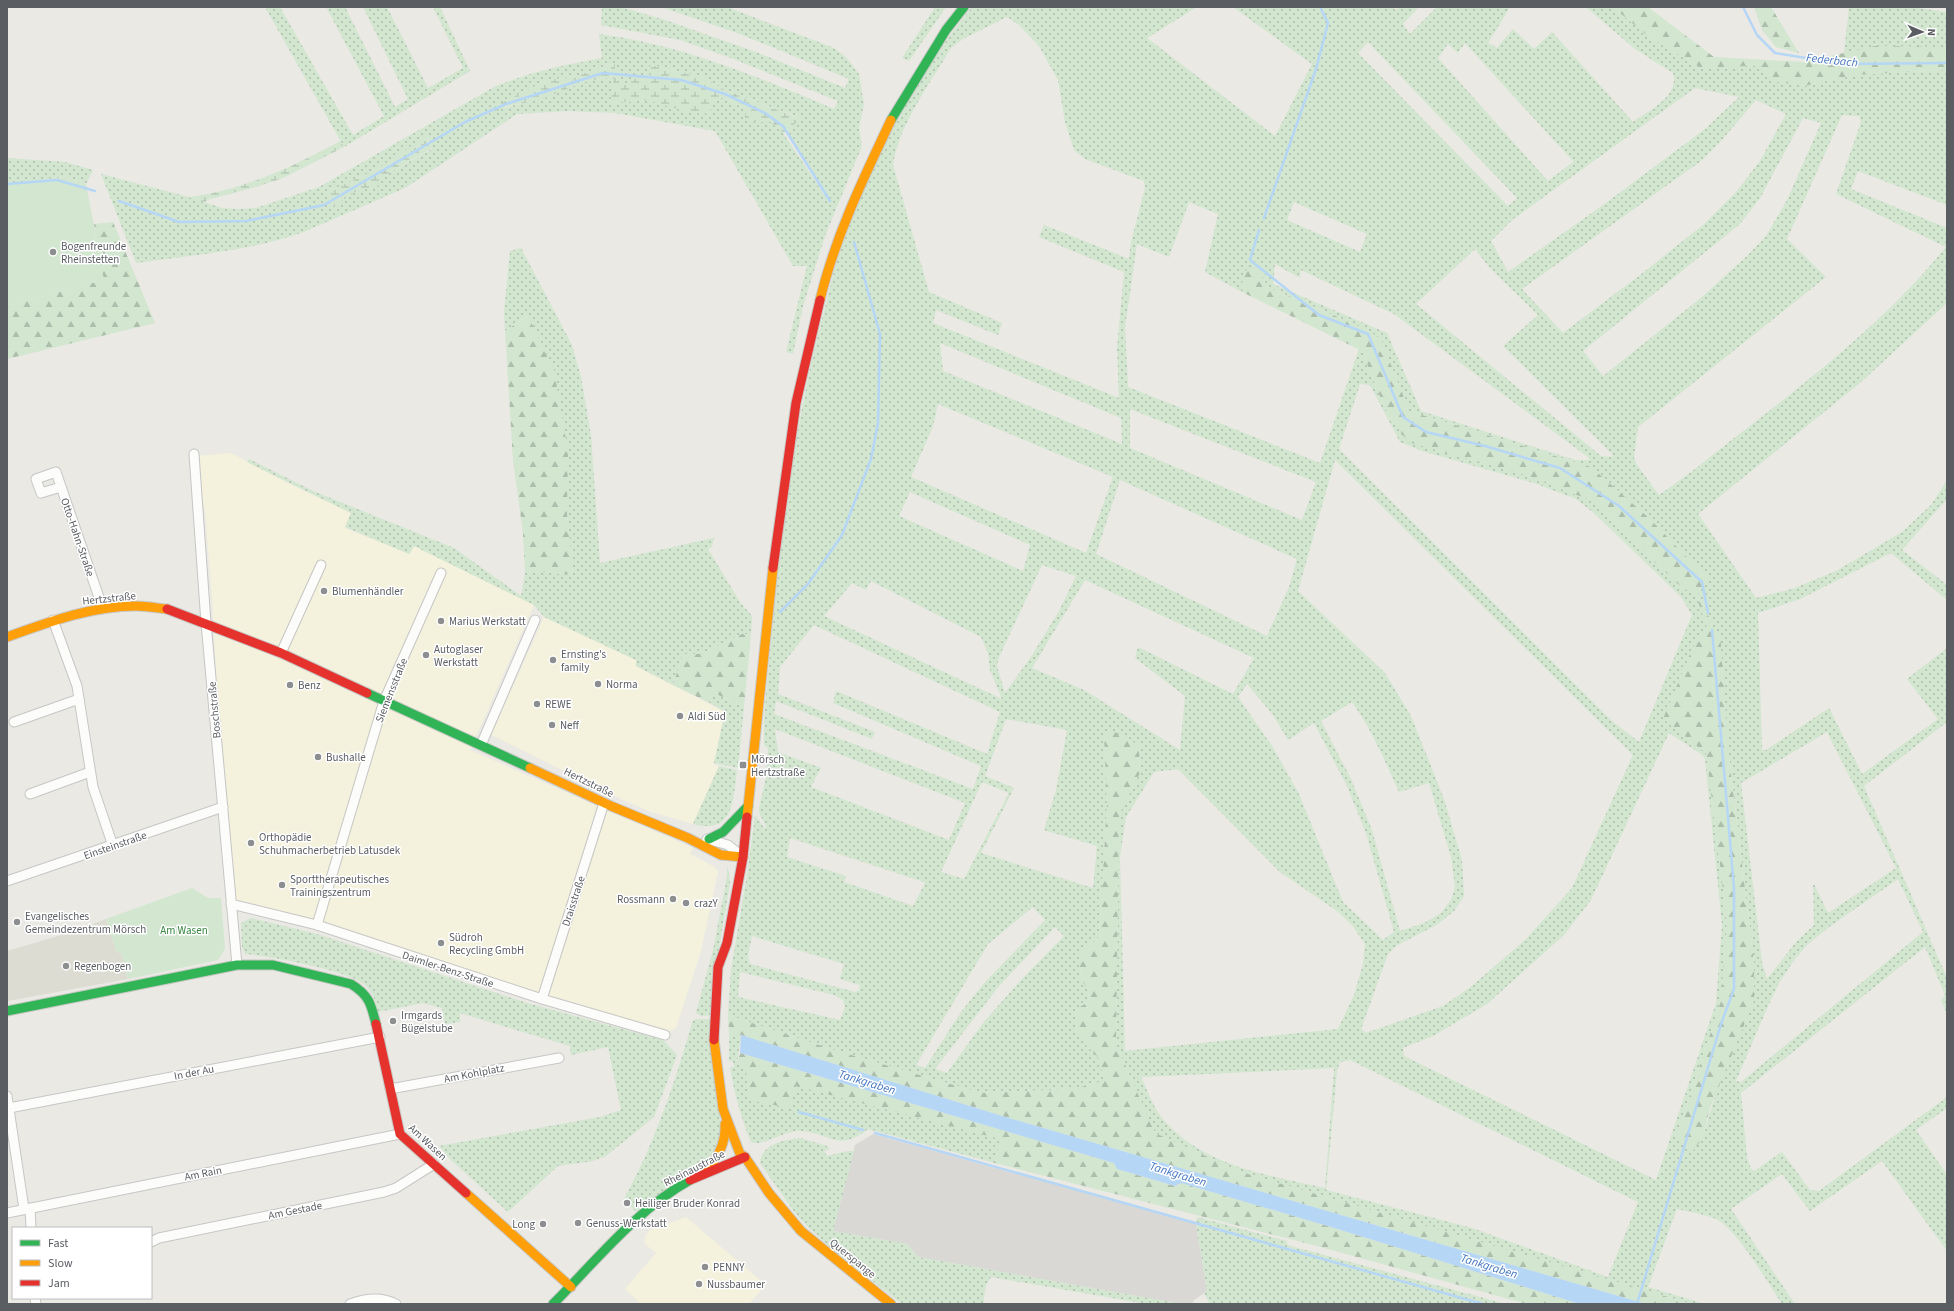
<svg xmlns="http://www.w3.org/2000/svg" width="1954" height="1311" viewBox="0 0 1954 1311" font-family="'Source Sans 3',sans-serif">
<defs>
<pattern id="grass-dots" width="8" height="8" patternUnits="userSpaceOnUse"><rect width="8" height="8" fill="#d2e6d0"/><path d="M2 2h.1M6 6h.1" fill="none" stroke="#adbeac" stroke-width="1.8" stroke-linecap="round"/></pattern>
<pattern id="forest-firs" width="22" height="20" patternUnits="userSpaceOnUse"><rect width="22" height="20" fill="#d2e6d0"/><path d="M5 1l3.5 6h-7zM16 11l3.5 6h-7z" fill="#adbeac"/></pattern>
<pattern id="wetland-marsh" width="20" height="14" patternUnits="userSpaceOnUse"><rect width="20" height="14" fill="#d2e6d0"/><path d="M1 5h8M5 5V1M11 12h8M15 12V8" fill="none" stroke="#adbeac"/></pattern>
</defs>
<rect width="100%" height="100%" fill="#eae9e4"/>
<g fill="#f4f1dc">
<polygon points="231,453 284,481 351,513 345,528 410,554 414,546 534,605 470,750 693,848 690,854 715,867 718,872 701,951 676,1028 670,1031 545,997 231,904 223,807 212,598 205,512 198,479 197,456"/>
<polygon points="544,617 636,660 636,666 725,712 714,763 714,765 719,766 693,824 651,812 625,801 491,735"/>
<polygon points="686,1217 766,1285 749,1304 638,1304 638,1301 625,1289 656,1253 644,1243 646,1235 650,1230"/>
</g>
<polygon fill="#d9d8d4" points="873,1134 1196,1224 1207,1291 1194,1300 1192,1304 1182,1304 918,1257 907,1244 833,1231 855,1145"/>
<polygon fill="#dddcd3" points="106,919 117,953 121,952 128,979 8,1001 7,951 72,932"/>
<g fill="url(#grass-dots)" fill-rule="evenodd">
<polygon points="265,7 280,7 353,135 384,116 326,7 345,7 395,107 408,99 363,7 387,7 428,88 463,68 433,7 440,7 470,71 344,147"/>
<path d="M602,7H621L665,20L756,52L845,88L849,79L740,34L661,7H727L834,48L846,57L859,74L864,104L859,128L862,146L825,236L803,306L793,354L786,352L807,266H793L715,131L615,113L568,111L517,114L405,188L306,231C252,251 193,255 136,263L101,174L189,197L222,208L239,209L256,208L319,187L494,87C529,72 564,65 602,58L599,34C683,45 758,77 834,109L838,101L731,58L680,40L601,25ZM614,63V77L584,82L541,99L485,112L547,80L573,77ZM651,65L704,77L723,89L800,118L787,130L826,194H824L783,133L771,122H750L745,109L725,98L716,97L660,104L648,100L612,103L615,78L620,85L627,84L636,78L651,77ZM427,136L432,149L384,176L378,186L359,190L333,206L327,192L376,170Z"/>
<polygon points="935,7 946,7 909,61 902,58"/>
<path d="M972,7H1197L1147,38L1275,136L1312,64L1233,7H1393L1396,10L1399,7H1419L1403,24L1410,34L1437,7H1510L1488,43L1497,48L1513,29L1534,49L1552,32L1633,122C1649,111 1680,96 1673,73L1635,49L1586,7H1613L1649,37L1703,69L1761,65L1773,81L1804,86L1853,75L1947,70V205L1858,171L1851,189L1947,228V303L1860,383L1698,514L1756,598L1792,589L1836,571L1902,532L1931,505L1947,480V499L1902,550L1947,585V600L1891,553L1800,599L1758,613L1762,750H1766L1829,708L1862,774L1938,719L1907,679L1947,648V722L1864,786L1947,978V1014L1941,1001L1945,995L1925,947L1741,1093L1747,1157L1751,1169L1754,1171L1782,1152L1810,1190L1819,1191L1947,1097V1108L1916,1130L1947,1175V1251L1882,1161L1810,1211L1782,1174L1731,1209L1795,1304H1782C1768,1283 1737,1229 1716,1219C1704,1214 1690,1212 1677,1209L1648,1287L1705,1304H1692L1241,1172L1155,1133L1116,1044L1119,815L1140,772L1139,745L1104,735L1107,805L1099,937L1079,955L1081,979L1089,991L1088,1002L1075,1010L1077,1035L1100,1060L1104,1081L1073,1089L981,1093L831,1049L728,1015L731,970L748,869L755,815L765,829L766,826L760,815L759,809L766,777L768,748L764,745V720C776,585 788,450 822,319C829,295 833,269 842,246C873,160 914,78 972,7ZM1007,17L1019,25L1039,46L1058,80L1065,122L1074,150L1085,159L1144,181L1145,188L1131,242L1129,259L1044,225L1039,237L1124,272L1117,348L1119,398L933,323L936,310L998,335L1002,323L929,292L893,165C899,124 930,84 951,48L963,39ZM1368,42L1517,198L1508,206L1358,53ZM1465,43L1573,161V162L1548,181L1438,58L1448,44L1458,53ZM1695,88L1739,97L1705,129L1606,203L1508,272L1491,241L1512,220ZM1756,100L1786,114L1760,161L1736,192L1703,225L1644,272L1563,333L1522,289L1701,161L1721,141ZM1842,115L1859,116L1861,122L1836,194L1946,247C1889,317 1817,374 1746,429C1717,451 1689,475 1659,495L1637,465L1634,458L1638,427L1826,277L1787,239ZM1803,118L1821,123L1787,200L1766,236L1748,255L1702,297L1603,376L1583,351L1740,224L1760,198ZM1189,202L1218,214L1205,272L1244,293L1241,286L1255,269L1270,288L1335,316L1381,339L1409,411L1591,467L1649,518L1708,579L1698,593L1714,630L1754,963L1703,1137L1676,1138L1721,1001L1727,922L1706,753L1664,719L1709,631L1696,595L1680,586L1590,500L1525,475L1385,409L1362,351L1359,349L1320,463L1128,387L1125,328L1137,244L1169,257ZM1294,202L1367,234L1360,252L1287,220ZM1475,249L1489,267L1538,315L1503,346L1613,455L1611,457L1601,456L1416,304ZM1275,264L1300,278L1301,270L1394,314L1588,457L1589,460H1575L1421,411L1387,333L1273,284ZM940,343L1121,418L1122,444L943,371ZM1360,384L1370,385L1400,442L1422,451L1534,483L1576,499L1594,513L1681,597L1692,615L1639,742L1612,721L1339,449ZM938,404L1113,477L1086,553L911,477L933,426ZM1130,409L1316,482L1302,520L1130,448ZM1335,460L1633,755L1572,888L1526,939L1472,986L1443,1006L1366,1033L1361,1029L1388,954L1396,946L1438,924L1454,911L1464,896L1462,860L1444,799L1411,716L1385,673L1298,591ZM1120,480L1297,559L1289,587L1267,636L1096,554ZM910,492L1030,545L1023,571L899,516ZM1042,565L1076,576L1059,611L1031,657L1005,693L997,666L999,657ZM1085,580L1254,658L1233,694L1138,647L1135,658L1185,696L1180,750L1084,690L1032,668ZM871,581L981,637L988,653L990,670L1002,699L824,616L852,583L866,590ZM814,625L1000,712L987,754L836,691L833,703L981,766L973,789L774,714L776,701L872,739L875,732L778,694L780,667ZM1247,684L1273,715L1288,740L1314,723L1346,784L1366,833L1394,932L1383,940L1343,902L1298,792L1272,746L1238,697ZM1352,702C1372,730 1385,761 1399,792L1429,783L1451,857L1455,887L1451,900L1441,913L1424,923L1400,931L1372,830L1351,779L1321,721ZM1006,719L1067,730L1056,790L1044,830L1097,846L1093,888L981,853L1014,788L985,776ZM775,729L965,803L949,840L811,787L821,768L778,752ZM1827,732L1896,868L1828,913L1814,884L1813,885L1814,925L1796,942L1767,979L1762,962L1741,783ZM1669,733L1701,754L1705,759L1722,925L1716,1003L1656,1180L1404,1056L1403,1048L1433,1036L1487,1004L1564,935L1591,900ZM1178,769L1280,872L1337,911L1352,925L1365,944L1363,964L1354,995L1338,1029L1125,1051L1120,857L1126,817L1154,772ZM982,782L1009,793L964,879L941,872ZM790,838L924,882L925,883L913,906L844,882L846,876L787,857ZM1898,879L1923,932L1741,1082L1736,1081L1768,1006L1779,983L1792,963L1807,945L1829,927ZM1033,907L1045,920L986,981L961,1012L925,1068L916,1065L988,944ZM1055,927L1064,936L1022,979L983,1023L947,1073L935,1069L999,986ZM752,936L844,964L840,979L860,985L859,990L855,992L750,964L748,956ZM740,972L834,995L843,1000L845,1007L840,1020L738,997ZM1350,1060L1638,1202L1608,1277L1472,1228L1326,1190L1337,1071L1340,1062ZM1334,1068L1325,1188C1267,1175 1202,1166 1162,1118C1153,1107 1147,1090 1141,1077Z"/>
<polygon points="1849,7 1911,7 1947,12 1947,47 1875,47 1844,53"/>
<polygon points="7,158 65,162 93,170 86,184 65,177 7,184"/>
<polygon points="521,248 572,345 581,377 591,435 600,563 714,538 712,547 708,549 740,602 752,616 751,635 742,634 701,654 683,654 673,685 636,666 636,660 544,617 534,605 414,546 409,554 345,527 351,513 247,462 249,459 313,491 454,548 521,596 525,573 541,572 573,575 567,513 527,316 505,331 504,312 510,251"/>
<polygon points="713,693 744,707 738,768 714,763 725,712 710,703"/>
<path d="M719,766L737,770C733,800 734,835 693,824Z"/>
<polygon points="727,867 729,872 730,883 715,972 712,1015 701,1016 696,1013 713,950 727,877"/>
<path d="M251,918L317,934L527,1003L663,1040L677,1055L654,1117L606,1156L593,1161L558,1166L508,1212L449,1158L439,1146L600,1117L621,1110L608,1047L571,1055L570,1046L460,1013V1022L445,1024L442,1008L423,1003L378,1012C376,1002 373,992 365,985C348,970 269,956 245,954L242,946L241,923Z"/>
<path d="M697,1019H712L721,1129L720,1145L706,1163L664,1191L638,1214L624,1199C655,1143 675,1082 693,1020Z"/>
<path d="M729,1035H741L737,1064L746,1069L790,1108L796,1085L1001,1139L995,1163L868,1129C838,1153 831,1133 801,1131C785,1130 763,1147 751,1142C741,1118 734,1093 730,1067H734L733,1061H729Z"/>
<path d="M800,1138L827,1146L830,1149L824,1151L827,1156L848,1151H854L833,1231L907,1244L918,1257L1182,1304H1147L991,1277L986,1285L983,1304H902L833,1250L808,1227L795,1213L760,1163C762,1144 783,1140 800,1138Z"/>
<polygon points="1197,1217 1287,1241 1287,1245 1506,1304 1210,1304 1204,1293 1207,1290 1196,1224"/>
</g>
<g fill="url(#forest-firs)">
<polygon points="1613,7 1648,7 1714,57 1803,62 1875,46 1947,47 1947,70 1853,75 1804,86 1773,81 1761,65 1703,69 1649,37"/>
<polygon points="1754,7 1771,7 1799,53 1776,47 1762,30"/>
<polygon points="113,222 155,323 7,359 7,306 103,280 94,224"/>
<polygon points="1247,268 1255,269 1270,288 1368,330 1381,339 1409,411 1591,467 1649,518 1708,579 1698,593 1714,629 1720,633 1729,757 1754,963 1754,1001 1710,1108 1703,1137 1693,1151 1676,1138 1721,1001 1727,922 1706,753 1663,719 1693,647 1704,632 1708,631 1696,595 1680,586 1590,500 1525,475 1408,442 1385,409 1362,351 1244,293 1241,286"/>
<polygon points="528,316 554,370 568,451 567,513 573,575 541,572 525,573 523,533 513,460 505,331"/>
<polygon points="742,634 751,635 744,707 714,693 710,703 673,685 683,654 701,654"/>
<polygon points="1111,730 1139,745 1140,773 1119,815 1116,1044 1155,1133 1241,1172 1692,1304 1646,1304 1002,1116 741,1035 729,1035 728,1015 831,1049 981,1093 1073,1089 1104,1081 1100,1060 1077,1035 1075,1010 1088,1002 1089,991 1081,979 1079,955 1099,937 1107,805 1104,735"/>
<polygon points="740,1053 1114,1163 1117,1169 1175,1186 1181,1183 1331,1227 1580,1304 1527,1304 1317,1246 995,1163 1000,1139 796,1086 790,1108 748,1100 746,1069 737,1064"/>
</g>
<g fill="url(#wetland-marsh)">
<polygon points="615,63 615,77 620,85 627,84 636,78 651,77 650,65 704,77 723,89 801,119 783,133 771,122 750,122 745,119 745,109 725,98 715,97 709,114 689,113 648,100 611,103 614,77 584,82 540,100 507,106 492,114 484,112 547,80 573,77"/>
<polygon points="427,135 428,142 432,148 384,176 378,186 359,190 333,206 327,192 376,170"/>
<path d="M340,141L344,147L283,178L256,187L207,200L205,202L189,197C243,190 293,167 340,141Z"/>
</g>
<g fill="#d2e6d0">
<polygon points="65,177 86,184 104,280 7,306 7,184"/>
<polygon points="192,888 208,898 221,898 225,949 218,960 128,979 121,952 117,953 106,919"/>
</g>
<polygon fill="#b6d6f6" points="741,1035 1002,1116 1646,1304 1580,1304 1331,1227 1181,1183 1175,1186 1117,1169 1114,1163 740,1053"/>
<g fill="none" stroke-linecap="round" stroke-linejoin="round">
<g stroke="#b6d6f6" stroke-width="2.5">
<polyline points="1743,7 1757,35 1775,53 1844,64 1947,63"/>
<polyline points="7,184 57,180 95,191"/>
<polyline points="119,201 179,222 246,221 324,205 465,122 506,104 603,73 681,80 725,94 765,113 783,126 830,201"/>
<polyline points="1264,218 1316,69 1328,23 1320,7"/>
<polyline points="1259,230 1250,260 1319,315 1368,334 1403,417 1426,432 1485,446 1560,468 1619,506 1702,582 1708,613"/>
<polyline points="780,612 808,584 842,535 871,459 878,423 880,334 854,242"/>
<polyline points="799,1112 863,1130"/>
<polyline points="875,1133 1483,1304"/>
<polyline points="1637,1304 1721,1024 1734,989 1734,888 1712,630"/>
</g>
<defs>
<g id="street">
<polyline points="194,454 206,623 237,965"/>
<polyline points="61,487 41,493 36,479 56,472 103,609"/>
<polyline points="53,620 77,686 93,787 113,846"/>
<polyline points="281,653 321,565"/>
<polyline points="14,722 79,699"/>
<polyline points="481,745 535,620"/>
<polyline points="30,794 90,772"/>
<polyline points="707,839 728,845 743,857"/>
<polyline points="7,881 223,807"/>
<polyline points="231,904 317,925 542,999 665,1035"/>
<polyline points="317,925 384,701 441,573"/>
<polyline points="542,999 604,803"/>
<polyline points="390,1089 559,1058"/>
<polyline points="7,1096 24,1209"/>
<polyline points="9,1108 380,1037"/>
<polyline points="30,1208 31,1228"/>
<polyline points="7,1213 400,1134"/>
<polyline points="151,1242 159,1238 384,1192 396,1188 434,1164"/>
<polyline points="35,1298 36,1304"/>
<path d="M350,1304C366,1298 381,1296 396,1304"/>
</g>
<g id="fast">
<polyline points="891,120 946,30 964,7"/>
<polyline points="367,693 530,768"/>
<polyline points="709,839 723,832 748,806"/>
<path d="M7,1011L237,965H273L351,984C369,995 371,1004 376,1024"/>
<path d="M553,1304C596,1261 636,1210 690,1180"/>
</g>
<g id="slow">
<path d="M820,300C835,237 863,179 891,120"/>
<path d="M7,637C49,622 91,606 136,606C146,606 157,608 167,609"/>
<polyline points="530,768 611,806 688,838 721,855 743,857"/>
<polyline points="747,817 773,568"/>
<polyline points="714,1040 723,1109 740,1154 745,1157 769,1193 801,1231 891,1304"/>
<path d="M706,1172C718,1156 726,1144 725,1124"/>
<polyline points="466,1193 571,1287"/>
</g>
<g id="jam">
<polyline points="773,568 796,403 820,300"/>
<polyline points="167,609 281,653 367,693"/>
<polyline points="376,1024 400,1134 466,1193"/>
<polyline points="714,1040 718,967 727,943 743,857 747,817"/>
<polyline points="690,1180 745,1157"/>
</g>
</defs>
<use href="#street" stroke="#c6c6c5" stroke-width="11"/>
<use href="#fast" stroke="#c7c7c6" stroke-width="11"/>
<use href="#slow" stroke="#c7c7c6" stroke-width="11"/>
<use href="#jam" stroke="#c7c7c6" stroke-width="11"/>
<use href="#street" stroke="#fcfcfb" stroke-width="9"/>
<use href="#fast" stroke="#30b455" stroke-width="9"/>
<use href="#slow" stroke="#ff9f0a" stroke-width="9"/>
<use href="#jam" stroke="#e5322d" stroke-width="9"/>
</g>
<g fill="#8c8e90" stroke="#fff" stroke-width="1.5">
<circle cx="53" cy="252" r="4"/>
<circle cx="324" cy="591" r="4"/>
<circle cx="441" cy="621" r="4"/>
<circle cx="426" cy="655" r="4"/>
<circle cx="553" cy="660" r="4"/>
<circle cx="598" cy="684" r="4"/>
<circle cx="290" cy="685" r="4"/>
<circle cx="537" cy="704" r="4"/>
<circle cx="680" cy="716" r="4"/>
<circle cx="552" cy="725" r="4"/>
<circle cx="318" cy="757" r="4"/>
<rect x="739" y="761" width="8" height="8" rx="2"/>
<circle cx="251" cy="843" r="4"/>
<circle cx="282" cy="885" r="4"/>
<circle cx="673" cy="899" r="4"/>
<circle cx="686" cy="903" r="4"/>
<circle cx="17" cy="922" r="4"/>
<circle cx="441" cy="943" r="4"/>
<circle cx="66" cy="966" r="4"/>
<circle cx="393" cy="1021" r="4"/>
<circle cx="627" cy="1203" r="4"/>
<circle cx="578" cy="1223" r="4"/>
<circle cx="543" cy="1224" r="4"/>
<circle cx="705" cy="1267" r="4"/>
<circle cx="699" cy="1284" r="4"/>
</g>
<g text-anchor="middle" stroke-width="3" stroke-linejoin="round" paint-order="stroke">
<g font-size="11" fill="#5a5d62" stroke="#fff" text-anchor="start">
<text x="61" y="250">Bogenfreunde<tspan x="61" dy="13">Rheinstetten</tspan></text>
<text x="332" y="595">Blumenhändler</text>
<text x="449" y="625">Marius Werkstatt</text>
<text x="434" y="653">Autoglaser<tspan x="434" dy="13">Werkstatt</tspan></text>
<text x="561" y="658">Ernsting's<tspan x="561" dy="13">family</tspan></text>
<text x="606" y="688">Norma</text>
<text x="298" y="689">Benz</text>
<text x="545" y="708">REWE</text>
<text x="688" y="720">Aldi Süd</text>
<text x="560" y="729">Neff</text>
<text x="326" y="761">Bushalle</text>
<text x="751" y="763">Mörsch<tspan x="751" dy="13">Hertzstraße</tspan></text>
<text x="259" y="841">Orthopädie<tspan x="259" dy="13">Schuhmacherbetrieb Latusdek</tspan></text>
<text x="290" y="883">Sporttherapeutisches<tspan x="290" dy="13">Trainingszentrum</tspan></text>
<text x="665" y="903" text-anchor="end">Rossmann</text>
<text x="694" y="907">crazY</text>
<text x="25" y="920">Evangelisches<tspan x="25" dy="13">Gemeindezentrum Mörsch</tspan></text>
<text x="449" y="941">Südroh<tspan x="449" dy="13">Recycling GmbH</tspan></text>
<text x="74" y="970">Regenbogen</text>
<text x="401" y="1019">Irmgards<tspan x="401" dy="13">BügeIstube</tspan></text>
<text x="635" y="1207">Heiliger Bruder Konrad</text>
<text x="586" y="1227">Genuss-Werkstatt</text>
<text x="535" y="1228" text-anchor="end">Long</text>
<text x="713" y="1271">PENNY</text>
<text x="707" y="1288">Nussbaumer</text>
</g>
<g font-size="11" fill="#5a5d62" stroke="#fff">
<text transform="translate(78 537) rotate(71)" y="4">Otto-Hahn-Straße</text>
<text transform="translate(109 598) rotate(-6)" y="4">Hertzstraße</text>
<text transform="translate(391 690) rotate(-68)" y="4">Siemensstraße</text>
<text transform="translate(214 710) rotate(-95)" y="4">Boschstraße</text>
<text transform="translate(589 782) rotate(26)" y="4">Hertzstraße</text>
<text transform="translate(115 845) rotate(-19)" y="4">Einsteinstraße</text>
<text transform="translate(573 901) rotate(-72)" y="4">Draisstraße</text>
<text transform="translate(448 969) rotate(18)" y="4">Daimler-Benz-Straße</text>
<text transform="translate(194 1072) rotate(-11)" y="4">In der Au</text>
<text transform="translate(474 1073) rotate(-11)" y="4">Am Kohlplatz</text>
<text transform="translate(428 1142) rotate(43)" y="4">Am Wasen</text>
<text transform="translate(694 1168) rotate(-27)" y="4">Rheinaustraße</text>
<text transform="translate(203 1173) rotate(-11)" y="4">Am Rain</text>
<text transform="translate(295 1210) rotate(-11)" y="4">Am Gestade</text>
<text transform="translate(853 1258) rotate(39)" y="4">Querspange</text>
</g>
<g font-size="11" fill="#368540" stroke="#fff">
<text x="184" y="934">Am Wasen</text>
</g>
<g font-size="12" font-style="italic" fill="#4477c0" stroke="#fff">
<text transform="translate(1832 60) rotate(6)" y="4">Federbach</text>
<text transform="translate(867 1082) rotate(17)" y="4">Tankgraben</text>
<text transform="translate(1178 1174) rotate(17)" y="4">Tankgraben</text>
<text transform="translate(1489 1266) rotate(17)" y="4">Tankgraben</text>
</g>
</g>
<rect width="1954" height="1311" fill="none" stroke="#5a5d62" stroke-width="16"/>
<rect x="12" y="1227" width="140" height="72" fill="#ffffff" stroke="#bdbec0"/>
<rect x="20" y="1240" width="20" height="6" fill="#30b455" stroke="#bdbec0"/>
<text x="48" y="1247" font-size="12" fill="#5a5d62">Fast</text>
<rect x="20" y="1260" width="20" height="6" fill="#ff9f0a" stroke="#bdbec0"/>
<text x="48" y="1267" font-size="12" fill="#5a5d62">Slow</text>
<rect x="20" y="1280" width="20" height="6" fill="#e5322d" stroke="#bdbec0"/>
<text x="48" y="1287" font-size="12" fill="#5a5d62">Jam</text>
<g transform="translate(1922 32) rotate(92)" stroke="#ffffff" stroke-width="3" paint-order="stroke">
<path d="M0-3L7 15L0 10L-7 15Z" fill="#5a5d62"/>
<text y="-6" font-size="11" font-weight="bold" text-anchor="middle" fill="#5a5d62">N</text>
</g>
</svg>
